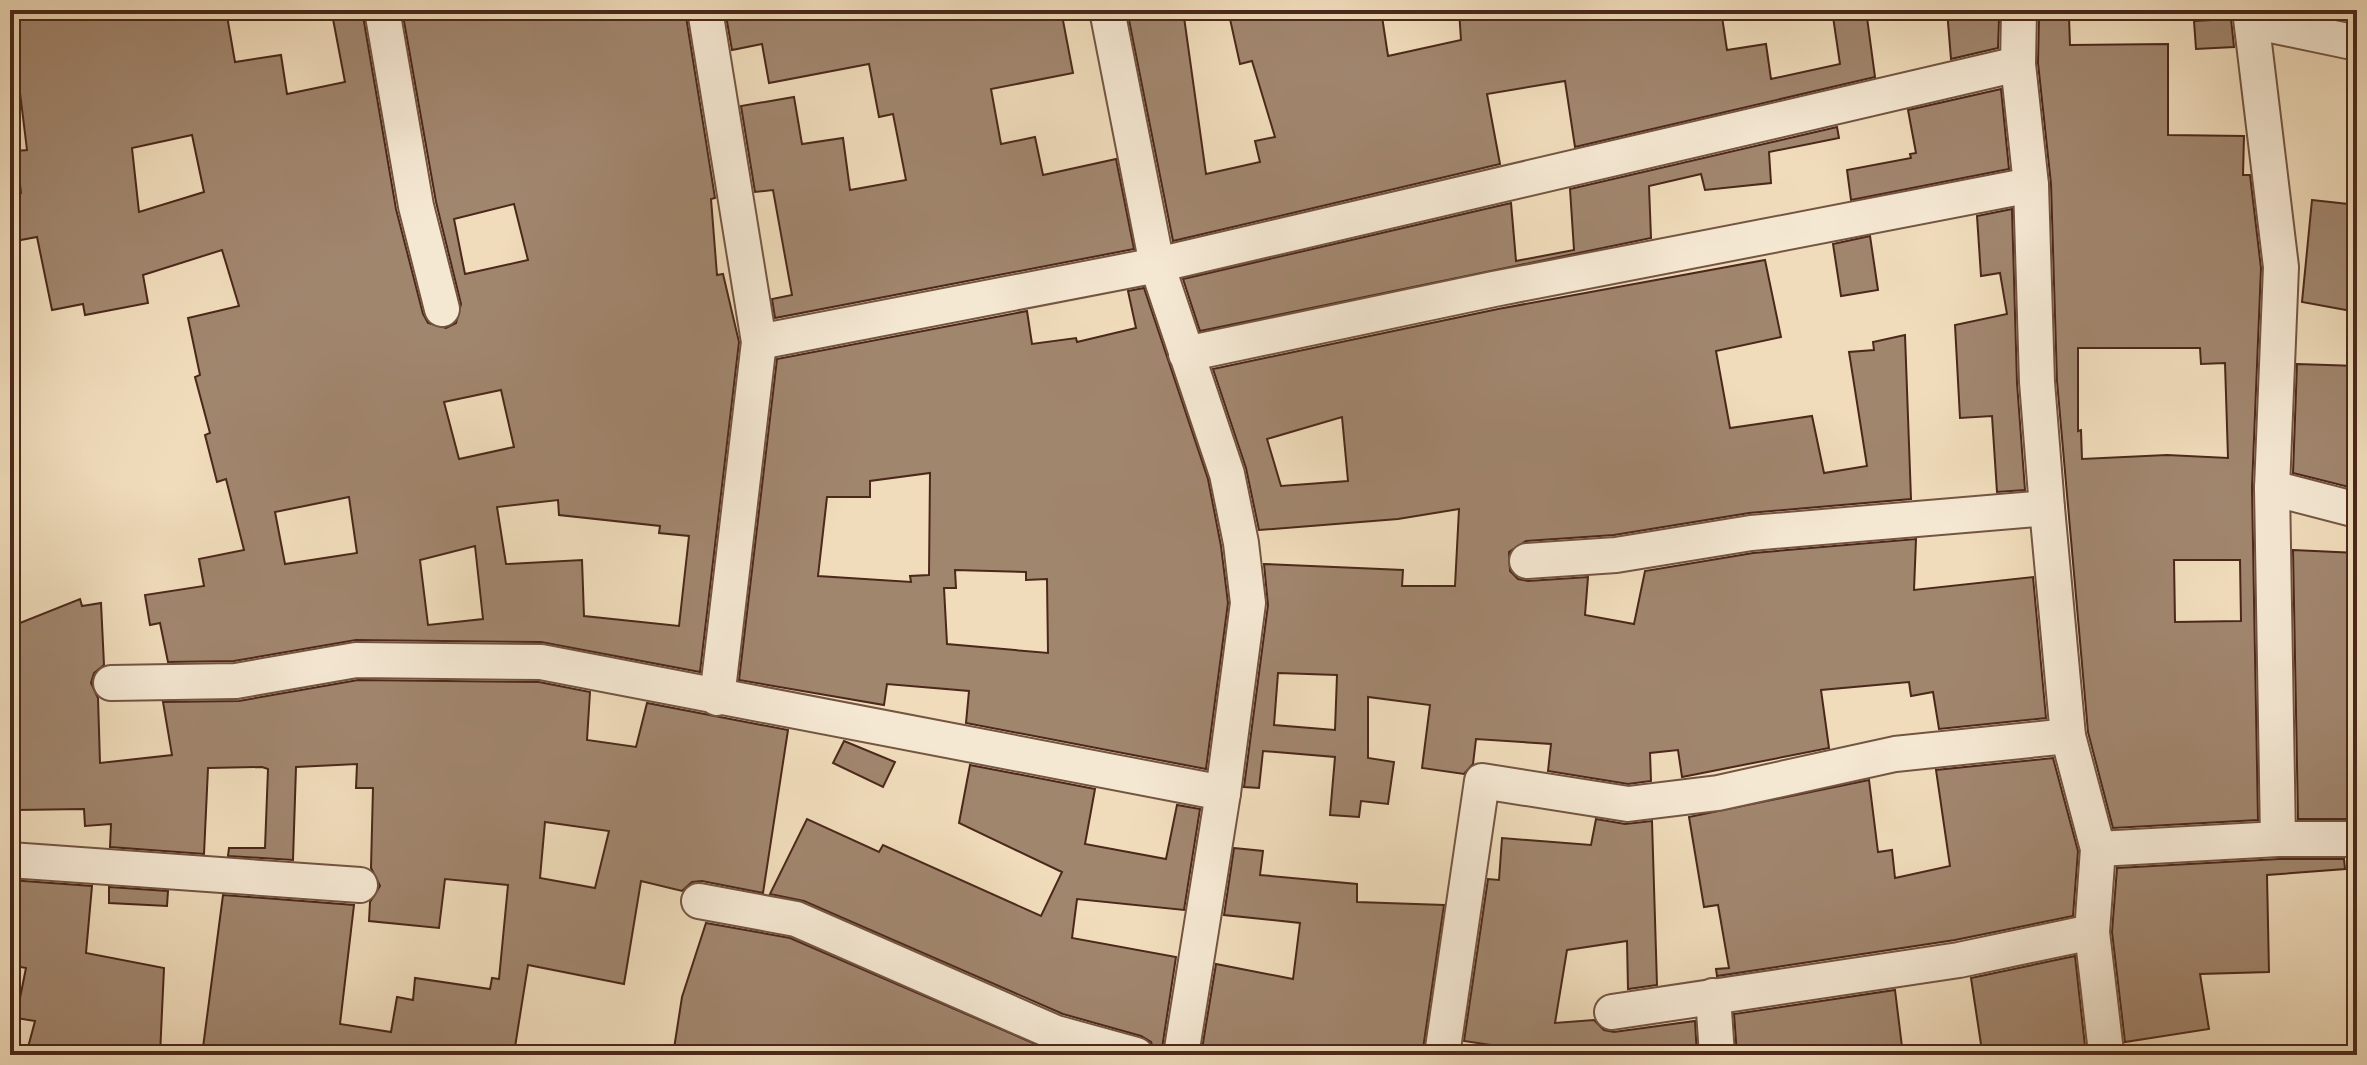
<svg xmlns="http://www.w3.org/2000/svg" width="2367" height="1065" viewBox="0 0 2367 1065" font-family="'IM FELL Great Primer',serif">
<rect width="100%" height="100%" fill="#f0dcbb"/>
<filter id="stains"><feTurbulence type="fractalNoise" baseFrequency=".0025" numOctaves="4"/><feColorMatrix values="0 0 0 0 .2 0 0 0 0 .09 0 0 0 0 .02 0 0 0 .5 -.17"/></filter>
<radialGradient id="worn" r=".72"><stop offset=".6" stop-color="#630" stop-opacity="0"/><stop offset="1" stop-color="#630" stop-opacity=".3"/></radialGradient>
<g fill="#a1866e" stroke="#4b281a" stroke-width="2" fill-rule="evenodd">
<path d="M10,10H90V15L143,10L144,17L185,10H226L235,62L281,55L287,94L345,82L333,19L353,15L352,10H362L396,209L423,314L428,323L446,328L456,323L461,304L436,202L402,10H685L715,198L711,199L717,275L723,274L739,342L700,672L541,642L356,640L234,661L168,662L160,623L150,625L145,595L204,586L199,559L244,550L226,479L217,482L205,435L210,433L195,377L200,375L188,318L239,306L222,250L143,275L148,303L85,315L83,304L52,310L37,237L10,242V195L21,193L16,151L27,150L18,76L10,77ZM192,135L204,192L139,212L132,148ZM514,204L528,260L465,274L454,219ZM501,390L514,447L459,459L444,402ZM349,497L357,553L285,564L275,512ZM558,500L559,515L660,526L659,533L689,536L679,626L584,616L582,560L506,564L497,507ZM475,546L483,619L428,625L420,560Z"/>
<polygon points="725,10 1061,10 1073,73 991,89 1001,144 1035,137 1043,175 1116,159 1134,249 775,318 772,299 792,295 773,190 755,192 741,106 794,97 802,144 843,138 850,190 906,180 893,114 879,117 869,64 769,83 762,44 732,50"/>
<polygon points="1127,10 1183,10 1206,174 1260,162 1255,141 1275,137 1252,61 1240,64 1228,10 1381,10 1388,56 1461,40 1459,10 1721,10 1727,50 1766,44 1771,79 1840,64 1832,10 1866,10 1875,77 1575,147 1565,81 1487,94 1500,164 1173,241"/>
<polygon points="1947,10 1987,10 1988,20 1999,20 1998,48 1951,59"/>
<path d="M2069,17L2070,45L2168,44V135L2244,136L2243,175H2250L2261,268L2252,488L2258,820L2113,828L2088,732L2057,381L2051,184L2038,63L2039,18ZM2078,348H2200L2201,364L2225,363L2228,458L2167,455L2082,459L2081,430L2078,431ZM2174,560H2240L2241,621L2175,622Z"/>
<polygon points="2231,19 2234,47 2196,49 2194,21"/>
<polygon points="2001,89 2009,169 1851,200 1847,170 1911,158 1910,154 1916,153 1908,110"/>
<polygon points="1837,127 1839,138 1769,152 1771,183 1705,190 1701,174 1649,186 1651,238 1200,331 1183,279 1511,203 1516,261 1574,250 1570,189"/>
<polygon points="2312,200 2357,205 2357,312 2302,302"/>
<polygon points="2012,209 2017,383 2025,490 1997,492 1992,416 1960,418 1955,325 2007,314 2000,273 1981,276 1977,216"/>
<polygon points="1870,236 1878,290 1841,296 1833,244"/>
<path d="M1765,260L1781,337L1716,351L1730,428L1812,416L1824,473L1867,466L1849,352L1874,350L1873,342L1905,335L1911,499L1749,513L1614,535L1526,541L1509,552L1510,571L1518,579L1528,581L1588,577L1585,615L1634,624L1645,571L1753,553L1916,539L1914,590L2033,577L2046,718L1939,729L1933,692L1911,696L1909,682L1821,690L1829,748L1682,777L1678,750L1650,753L1651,781L1628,784L1548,771L1551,744L1476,739L1473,764L1464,774L1422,768L1430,705L1368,697V758L1394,762L1388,804L1361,801L1359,817L1330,815L1335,757L1263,751L1259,788L1244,787L1268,605L1264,564L1403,570L1402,586H1455L1459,509L1398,519L1259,530L1246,468L1213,369L1498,309ZM1342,417L1348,481L1281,486L1267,439ZM1278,673L1337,675L1335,730L1274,725Z"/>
<path d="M1144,288L1208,479L1221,546L1228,603L1206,769L966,723L969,691L887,684L884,705L739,680L777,359L1027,311L1032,344L1076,338L1077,342L1136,328L1128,291ZM930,473L929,575L910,576L911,582L818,576L827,497H870V481ZM955,570L1026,572V580L1047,579L1048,653L947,644L944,588H956Z"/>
<polygon points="2297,364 2357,366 2357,489 2293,473"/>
<polygon points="2293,550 2357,553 2357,819 2298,819"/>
<path d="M80,599L82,606L101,603L104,665L94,673L91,683L98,698L100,763L172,755L163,702L239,701L358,680L539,682L590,692L587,740L636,747L647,703L788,730L763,893L702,881L692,882L682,891L641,881L624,984L528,965L515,1047L509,1046L508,1055H202L223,895L354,905L340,1024L391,1032L397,997L413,1000L415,978L490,989L492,978L499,979L508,885L445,879L439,928L369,921L370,902L380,886L371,868L373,788H356L357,764L296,767L293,860L228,856L229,848H265L268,769L262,767L208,768L204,854L110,847L111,824L85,826L84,809L16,810L15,754L10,753L14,705L10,706V627ZM545,822L609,831L595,888L540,878Z"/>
<polygon points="844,741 895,762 883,787 833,763"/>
<polygon points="2053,758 2078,851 2073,916 1955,940 1717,976 1716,969 1729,968 1718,905 1704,907 1689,817 1869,780 1878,852 1892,850 1895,878 1950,866 1936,770"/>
<polygon points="970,765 1095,789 1085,844 1166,859 1177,805 1200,809 1184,910 1077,899 1072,938 1176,957 1161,1055 1155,1055 1151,1042 1141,1036 1063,1014 804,901 770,894 807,819 879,852 883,845 1041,916 1062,872 959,823"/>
<polygon points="1596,819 1625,824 1652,821 1657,985 1628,989 1627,941 1567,950 1555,1023 1594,1020 1604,1030 1614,1032 1695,1021 1697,1055 1559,1055 1464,1041 1488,879 1499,880 1502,838 1591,845"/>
<polygon points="1234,848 1263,851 1260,875 1357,884 1357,902 1444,905 1423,1049 1415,1047 1413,1055 1201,1055 1216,964 1293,979 1300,923 1224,915"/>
<polygon points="2279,859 2344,859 2345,869 2267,875 2269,972 2200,974 2209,1029 2125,1042 2112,932 2117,868"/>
<polygon points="10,880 92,886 86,953 164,968 160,1055 26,1055 35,1021 16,1018 26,968 10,965"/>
<polygon points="109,887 168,891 167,906 109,903"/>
<polygon points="706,923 790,938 1061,1055 673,1055 682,997"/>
<polygon points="2075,956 2086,1055 2008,1055 2006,1048 1982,1051 1971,978"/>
<polygon points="1895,990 1903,1055 1813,1055 1812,1052 1737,1055 1734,1014"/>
</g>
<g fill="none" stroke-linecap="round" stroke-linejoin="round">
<defs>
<g id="minor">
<polyline points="382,10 416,206 442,309"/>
<polyline points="705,10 759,342 717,698"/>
<polyline points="1107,10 1157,265 1227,474 1241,543 1248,603 1223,793 1181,1055"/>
<polyline points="2019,10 2018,64 2031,185 2037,382 2047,508 2068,736 2098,849 2092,932 2106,1052"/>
<polyline points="2250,10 2281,267 2272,488 2278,839"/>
<polyline points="2252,21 2357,43"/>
<polyline points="759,342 1157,265 2018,64"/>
<polyline points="1186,354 1494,289 2031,185"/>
<polyline points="2272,488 2357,510"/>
<polyline points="1527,561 1616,555 1751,533 2047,508"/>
<polyline points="111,683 236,681 356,660 541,662 1223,793"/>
<polyline points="2098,849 2278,839 2357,839"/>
<polyline points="10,860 360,885"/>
<polyline points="699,901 796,919 1056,1033 1136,1055"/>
<polyline points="1713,996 1717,1055"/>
<polyline points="1612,1012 1959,960 2092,932"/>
<polyline points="1442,1055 1482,781 1628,804 1718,793 1895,754 2068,736"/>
</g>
</defs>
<use href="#minor" stroke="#745542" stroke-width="38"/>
<use href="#minor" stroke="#f5e8d3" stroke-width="34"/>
</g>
<rect width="2367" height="1065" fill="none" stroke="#f0dcbb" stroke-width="40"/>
<rect x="12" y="12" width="2343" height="1041" fill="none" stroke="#4b281a" stroke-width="4"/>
<rect x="20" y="20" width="2327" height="1025" fill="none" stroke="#4b281a" stroke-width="2"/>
<rect width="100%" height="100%" filter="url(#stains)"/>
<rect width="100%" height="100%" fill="url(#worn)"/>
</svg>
